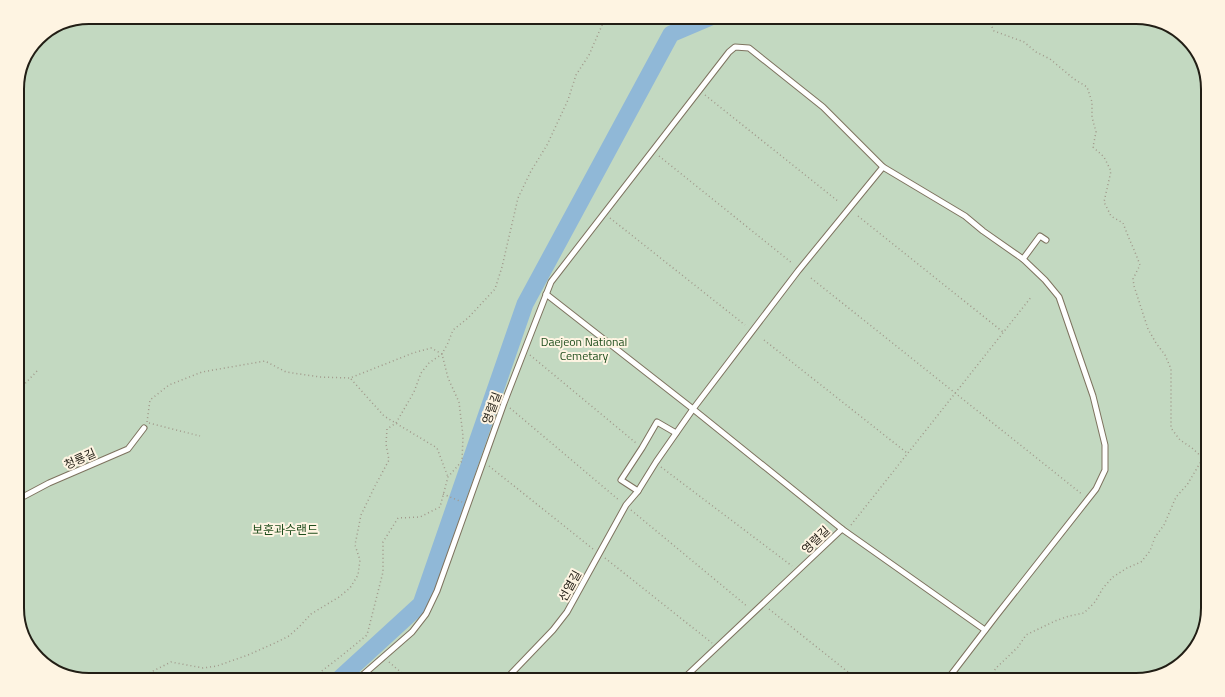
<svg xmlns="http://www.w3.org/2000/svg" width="1225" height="697" viewBox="0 0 1225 697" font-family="'Titillium Web','Noto Sans KR',sans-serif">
<rect width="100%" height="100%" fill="#fef4e2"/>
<polygon fill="#c3d9c1" points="89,17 1136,17 1172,27 1196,49 1208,84 1208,608 1198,644 1172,670 1136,680 89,680 53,670 27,644 17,613 17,84 38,38 62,22"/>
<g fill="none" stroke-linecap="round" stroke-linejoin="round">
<polyline stroke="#90b8d7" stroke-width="17" points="338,680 421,604 525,304 671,34 711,17"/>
<defs>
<g id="service">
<polyline points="1023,259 1040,236 1046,240"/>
<polyline points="546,294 693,409 842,529 682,680"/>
<polyline points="638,491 621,480 642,448 657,422 676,433"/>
<polyline points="17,500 49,483 128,449 144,428"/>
<polyline points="842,529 985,630"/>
<polyline points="357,680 412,632 426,614 437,591 504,403 551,282 729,52 735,47 749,48 823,107 883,167 965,216 983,231 1023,259 1045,280 1059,297 1093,396 1105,445 1105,470 1096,489 996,616 947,680"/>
<polyline points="505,680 553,630 567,612 626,505 638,491 656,462 693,409 798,271 883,167"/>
</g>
</defs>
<use href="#service" stroke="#7e735f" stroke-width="7"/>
<g stroke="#a1998b" stroke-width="1.5" stroke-dasharray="1 3" stroke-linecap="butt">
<polyline points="705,95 839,202"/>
<polyline points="659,156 792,263"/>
<polyline points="858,216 1003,332"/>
<polyline points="610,218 745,325"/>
<polyline points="811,278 1083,495"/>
<polyline points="764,340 907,453"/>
<polyline points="530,355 636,443"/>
<polyline points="351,379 384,416 437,448 448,477"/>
<polyline points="17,392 37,371"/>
<polyline points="510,408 620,501"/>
<polyline points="147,422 150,400 169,385 202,372 265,361 286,372 320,377 350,378 413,353 431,348 442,354 448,378 459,402 463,436 462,461 448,477 440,507 420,517 398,518 383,542 383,572 367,635 340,657 310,680"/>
<polyline points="149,423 200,436"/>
<polyline points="489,466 593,549"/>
<polyline points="661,467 792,566"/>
<polyline points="443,494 462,502"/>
<polyline points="631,510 748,607"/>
<polyline points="851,525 1032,296"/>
<polyline points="605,558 712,643"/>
<polyline points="769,609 858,680"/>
<polyline points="389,662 410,680"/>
<polyline points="140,680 143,676 171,662 203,668 217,666 248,655 275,643 289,636 301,625 311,614 339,597 350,588 358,575 360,560 355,545 361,515 375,486 389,460 386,444 387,429 396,423 414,392 421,373 429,363 442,354 448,343 453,330 468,318 495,289 502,267 518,198 531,171 547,145 568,100 576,75 589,55 603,23 609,17"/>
<path d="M988,680L996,668L1018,647L1026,635L1055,621L1069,616L1084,613L1095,602L1103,588L1113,577L1127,568L1141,562L1150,551L1155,537L1164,525L1176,497L1187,485L1203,458L1192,448L1180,440L1171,428V369L1165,355L1156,343L1148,329L1134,286L1133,279L1140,265C1135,251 1128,237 1123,223L1111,216L1104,202L1111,171L1104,157L1093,147L1096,132L1092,117V102L1087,87L1074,79L1050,59L1036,52L1024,42L994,31L990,23L989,18L991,17"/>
</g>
<use href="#service" stroke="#fff" stroke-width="5"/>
</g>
<g text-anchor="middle" stroke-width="4" stroke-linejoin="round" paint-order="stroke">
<g font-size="12" fill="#204e1d" stroke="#fef4e2">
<text x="584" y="346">Daejeon National<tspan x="584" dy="14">Cemetary</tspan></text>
<text x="285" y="534">보훈과수랜드</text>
</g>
<g font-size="12" fill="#221e15" stroke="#fef4e2">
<text transform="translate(492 408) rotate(-70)" y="4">영렬길</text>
<text transform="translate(80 459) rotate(-24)" y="4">청룡길</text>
<text transform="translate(816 540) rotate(-44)" y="4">영렬길</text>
<text transform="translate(570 586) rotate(-61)" y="4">선열길</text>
</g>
</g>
<path d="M0 0H1225V697H0ZM89 24H1136A65 65 0 0 1 1201 89V608A65 65 0 0 1 1136 673H89A65 65 0 0 1 24 608V89A65 65 0 0 1 89 24Z" fill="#fef4e2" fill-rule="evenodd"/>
<path fill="none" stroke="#221e15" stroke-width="2" d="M89 24H1136A65 65 0 0 1 1201 89V608A65 65 0 0 1 1136 673H89A65 65 0 0 1 24 608V89A65 65 0 0 1 89 24Z"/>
</svg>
